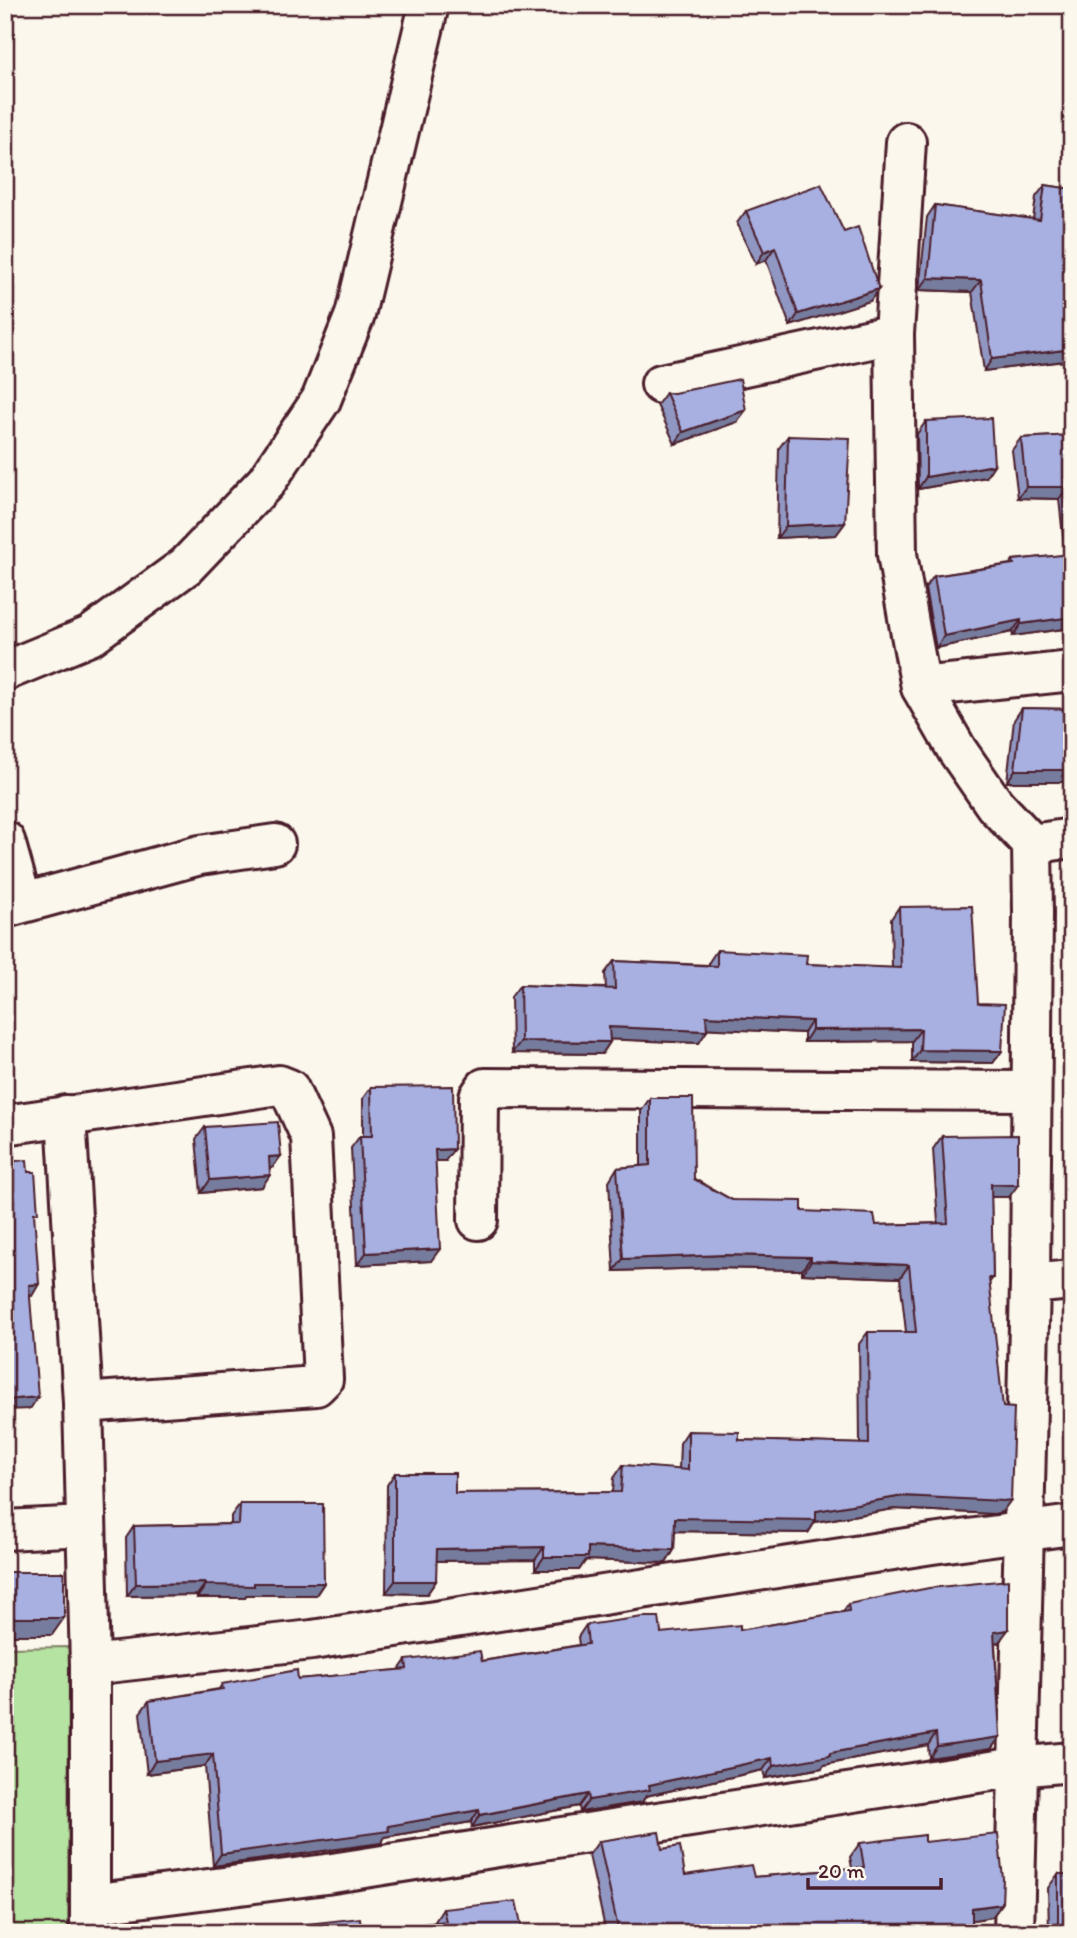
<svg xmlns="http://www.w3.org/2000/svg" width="1077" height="1938" viewBox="0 0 1077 1938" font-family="Itim,sans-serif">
<rect width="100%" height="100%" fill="#fbf7ec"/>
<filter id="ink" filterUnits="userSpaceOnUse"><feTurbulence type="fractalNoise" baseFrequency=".0143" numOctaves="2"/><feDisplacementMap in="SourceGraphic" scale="14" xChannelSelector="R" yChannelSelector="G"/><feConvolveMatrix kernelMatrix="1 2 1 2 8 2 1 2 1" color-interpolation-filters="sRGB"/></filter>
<g filter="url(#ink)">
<polygon fill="#b5e3a2" stroke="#808166" stroke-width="2" points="69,1647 68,1933 5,1933 5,1648"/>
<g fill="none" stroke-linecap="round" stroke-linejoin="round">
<defs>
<g id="minor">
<polyline points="906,142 894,334 897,554 910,629 921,687 957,750 995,805 1032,844 1033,913 1030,1284 1014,1933"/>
<polyline points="661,384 894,334"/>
<polyline points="921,687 1072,671"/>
<polyline points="5,841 22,902"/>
<polyline points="1032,844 1072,838"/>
<polyline points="5,908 200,855 275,844"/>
<polyline points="66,1115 83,1403 90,1665 90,1933"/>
<polyline points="5,1125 279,1085 289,1089 311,1137 323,1379 316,1386 83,1403"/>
<polyline points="478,1220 479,1097 485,1088 1030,1091"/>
<polyline points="1030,1284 1072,1280"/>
<polyline points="5,1530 86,1526"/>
<polyline points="90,1665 312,1640 932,1544 1072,1525"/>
<polyline points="90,1904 326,1874 651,1823 1017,1767 1072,1762"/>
</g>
<polyline id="tertiary" points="5,671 90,636 186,566 266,482 321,400 355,315 429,5"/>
</defs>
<use href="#minor" stroke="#4a1f2b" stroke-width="44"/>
<use href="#tertiary" stroke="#4a1f2b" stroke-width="44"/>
<use href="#minor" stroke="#fbf7ec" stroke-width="38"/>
<use href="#tertiary" stroke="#fbf7ec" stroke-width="38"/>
</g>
<g fill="#9097c2" stroke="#4a1f2b" stroke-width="2">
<polygon points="1045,185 1072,189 1072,360 984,371 972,292 919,290 927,217 935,205 1033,219 1036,197"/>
<polygon points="746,211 870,301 790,326 766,260 756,264 737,223"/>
<polygon points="666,393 737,422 675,444 657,405"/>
<polygon points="926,421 986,477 918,489 917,434"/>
<polygon points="1072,435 1072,631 1071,628 1013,636 1012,632 936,648 925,588 934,576 1010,564 1013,560 1065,555 1059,499 1018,498 1012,450 1021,438"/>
<polygon points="788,436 845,523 836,535 777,538 779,448"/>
<polygon points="1022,708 1072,709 1072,782 1007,782 1014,720"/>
<polygon points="899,907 978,1003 1002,1051 993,1063 912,1062 912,1041 804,1042 804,1033 707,1028 699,1043 610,1039 610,1042 602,1054 512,1053 511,997 520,985 606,988 605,973 614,961 709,965 709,962 717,950 806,964 892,968 891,919"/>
<polygon points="371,1087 445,1161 435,1161 431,1261 357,1265 351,1148 360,1136 363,1136 363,1098"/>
<polygon points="650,1098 694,1179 732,1200 876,1225 938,1223 933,1149 942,1136 1009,1197 991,1197 993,1278 989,1283 1002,1512 994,1514 894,1509 815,1522 808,1533 675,1531 674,1550 666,1563 586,1560 579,1570 535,1570 535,1560 436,1561 436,1581 427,1594 386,1593 387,1485 395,1473 455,1493 613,1492 614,1478 623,1465 679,1470 680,1443 688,1431 739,1440 860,1444 859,1344 868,1332 906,1332 900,1278 802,1274 802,1270 715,1268 614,1271 609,1181 617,1168 641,1166 641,1111"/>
<polygon points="205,1127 272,1168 270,1169 262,1187 201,1193 196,1139"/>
<polygon points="240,1504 324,1583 316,1595 247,1595 245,1598 197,1598 197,1595 127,1596 126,1538 134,1526 231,1524 231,1516"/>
<polygon points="848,1604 999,1642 995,1643 1000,1737 991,1749 929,1758 928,1745 824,1765 822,1768 765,1778 763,1770 646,1796 642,1802 580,1812 579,1806 472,1827 471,1822 385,1837 381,1843 213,1866 205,1766 147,1774 140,1713 149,1701 219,1689 222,1684 298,1679 399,1670 406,1660 482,1661 579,1645 578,1637 586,1625 661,1633 740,1630 843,1612"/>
<polygon points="1072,1808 1072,1863 1065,1817"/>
<polygon points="599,1841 662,1849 685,1875 754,1877 852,1868 850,1857 860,1843 925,1842 1002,1904 992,1917 972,1920 972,1933 606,1933 589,1855"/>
<polygon points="1058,1874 1072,1933 1049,1933 1048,1888"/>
<polygon points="443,1909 523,1933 131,1933 132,1930 208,1933 288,1928 289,1926 361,1932 434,1923"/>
</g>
<g fill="#767b9e" stroke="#4a1f2b" stroke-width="2">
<polygon points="775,247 766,260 756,264 764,252"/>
<polygon points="928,278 981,280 972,292 919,290"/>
<polygon points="879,289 870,301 790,326 798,314"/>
<polygon points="1072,349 1072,360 984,371 992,359"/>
<polygon points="746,410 737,422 675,444 683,432"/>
<polygon points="994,465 986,477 918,489 926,477"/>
<polygon points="1026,487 1068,487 1059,499 1018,498"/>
<polygon points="845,523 836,535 777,538 786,526"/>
<polygon points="1072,617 1071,628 1013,636 1021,624"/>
<polygon points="1021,620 1012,632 936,648 944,636"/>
<polygon points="1015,770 1072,770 1072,782 1007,782"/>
<polygon points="706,1016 812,1021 804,1033 698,1028"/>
<polygon points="609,1027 707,1031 699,1043 601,1039"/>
<polygon points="921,1029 912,1041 804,1042 812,1030"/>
<polygon points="521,1041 610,1042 602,1054 512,1053"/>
<polygon points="920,1050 1002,1051 993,1063 912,1062"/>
<polygon points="454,1149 445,1161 426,1161 435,1150"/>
<polygon points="281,1156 272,1168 260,1170 269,1157"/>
<polygon points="270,1175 262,1187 201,1193 210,1180"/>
<polygon points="991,1184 1018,1185 1009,1197 982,1197"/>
<polygon points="440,1249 431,1261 357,1265 366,1253"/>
<polygon points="724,1255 811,1257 802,1270 715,1268 614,1271 623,1259"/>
<polygon points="811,1261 909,1265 900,1278 802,1274"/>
<polygon points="39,1284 32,1296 21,1296 29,1285"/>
<polygon points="38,1397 30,1409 5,1410 5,1400"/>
<polygon points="903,1496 1011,1500 1002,1512 994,1514 894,1509 815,1522 808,1533 666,1531 675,1518 816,1511"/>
<polygon points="544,1547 535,1560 428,1561 437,1549"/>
<polygon points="588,1547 674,1550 666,1563 586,1560 579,1570 535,1570 544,1557"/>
<polygon points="395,1581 436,1581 427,1594 386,1593"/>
<polygon points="206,1583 197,1595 127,1596 136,1584"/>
<polygon points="254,1583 324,1583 316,1595 247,1595 245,1598 197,1598 206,1585"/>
<polygon points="5,1618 64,1618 52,1635 5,1635"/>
<polygon points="1008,1630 999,1642 986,1644 994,1632"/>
<polygon points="936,1733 928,1745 824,1765 822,1768 765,1778 773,1766 830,1753"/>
<polygon points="1000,1737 991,1749 929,1758 937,1746"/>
<polygon points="213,1754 205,1766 147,1774 155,1761"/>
<polygon points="772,1758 763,1770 646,1796 642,1802 580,1812 589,1800 649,1785"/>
<polygon points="588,1794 579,1806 472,1827 480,1815"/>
<polygon points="479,1810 471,1822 385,1837 381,1843 213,1866 221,1854"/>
<polygon points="1002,1904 992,1917 963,1922 972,1908"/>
</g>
<g fill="#a8b0e1" stroke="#4a1f2b" stroke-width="2">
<polygon points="821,184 844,232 858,227 879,289 798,314 775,247 764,252 746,211"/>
<polygon points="1045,185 1072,189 1072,349 992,359 981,280 928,278 935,205 1040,220"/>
<polygon points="740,379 746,410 683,432 666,393 674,393"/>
<polygon points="991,418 994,465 926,477 926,421"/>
<polygon points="1072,435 1072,529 1068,487 1026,487 1021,438"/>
<polygon points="788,436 850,438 845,523 786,526"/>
<polygon points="1072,554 1072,617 1021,624 1021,620 944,636 934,576 1014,564 1013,560"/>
<polygon points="1022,708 1072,709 1072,770 1015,770"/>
<polygon points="972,906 978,1003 1005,1004 1002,1051 920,1050 921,1029 812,1030 812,1021 706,1016 707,1031 609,1027 610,1042 521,1041 520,985 615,989 614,961 717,966 717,950 807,955 806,964 901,968 899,907"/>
<polygon points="453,1086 454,1149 435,1150 440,1249 366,1253 360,1136 372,1136 371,1087"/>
<polygon points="650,1098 693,1098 694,1179 732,1200 802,1201 802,1211 874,1214 876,1225 948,1223 942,1136 1018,1135 1018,1185 991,1184 993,1278 989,1278 1003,1407 1014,1408 1011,1500 1003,1501 903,1496 816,1511 816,1520 675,1518 674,1550 588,1547 588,1557 544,1557 544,1547 437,1549 436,1581 395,1581 395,1473 455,1473 455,1493 621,1492 623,1465 688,1470 688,1431 739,1432 739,1440 869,1444 868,1332 916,1332 909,1265 811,1261 811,1257 724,1255 623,1259 617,1168 650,1165"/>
<polygon points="278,1122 281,1156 269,1157 270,1175 210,1180 205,1127"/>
<polygon points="27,1160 28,1172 35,1172 38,1213 34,1213 39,1284 29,1285 38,1397 5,1400 5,1162"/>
<polygon points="240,1504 323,1504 324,1583 254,1583 254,1586 206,1585 206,1583 136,1584 134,1526 239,1524"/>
<rect x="5" y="1572" width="59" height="46"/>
<polygon points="1008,1580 1008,1630 994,1632 1000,1737 937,1746 936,1733 830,1753 830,1756 773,1766 772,1758 649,1785 650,1790 589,1800 588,1794 480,1815 479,1810 388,1826 389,1831 221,1854 213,1754 155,1761 149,1701 223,1689 222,1684 297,1670 298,1679 407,1669 406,1660 480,1651 482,1661 588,1644 586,1625 643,1617 659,1617 661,1633 740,1625 740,1630 849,1611 848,1604 929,1588"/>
<polygon points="659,1832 662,1849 680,1846 685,1875 751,1865 754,1877 864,1867 860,1843 925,1835 925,1842 998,1834 1003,1878 1002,1904 972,1908 972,1933 619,1933 599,1841"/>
<rect x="1058" y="1874" width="14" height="59"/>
<polygon points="516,1901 523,1933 132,1933 132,1930 208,1933 290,1928 289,1926 360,1918 361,1932 446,1921 443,1909"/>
</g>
</g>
<rect width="1077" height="1938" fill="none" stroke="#fbf7ec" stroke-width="28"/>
<rect x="14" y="14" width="1049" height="1910" fill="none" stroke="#4a1f2b" stroke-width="2.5" filter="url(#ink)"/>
<path d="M808 1878v10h133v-10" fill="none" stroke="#4a1f2b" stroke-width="3.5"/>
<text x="818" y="1878" font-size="21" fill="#4a1f2b" stroke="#fbf7ec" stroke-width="5" paint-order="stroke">20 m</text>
</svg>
